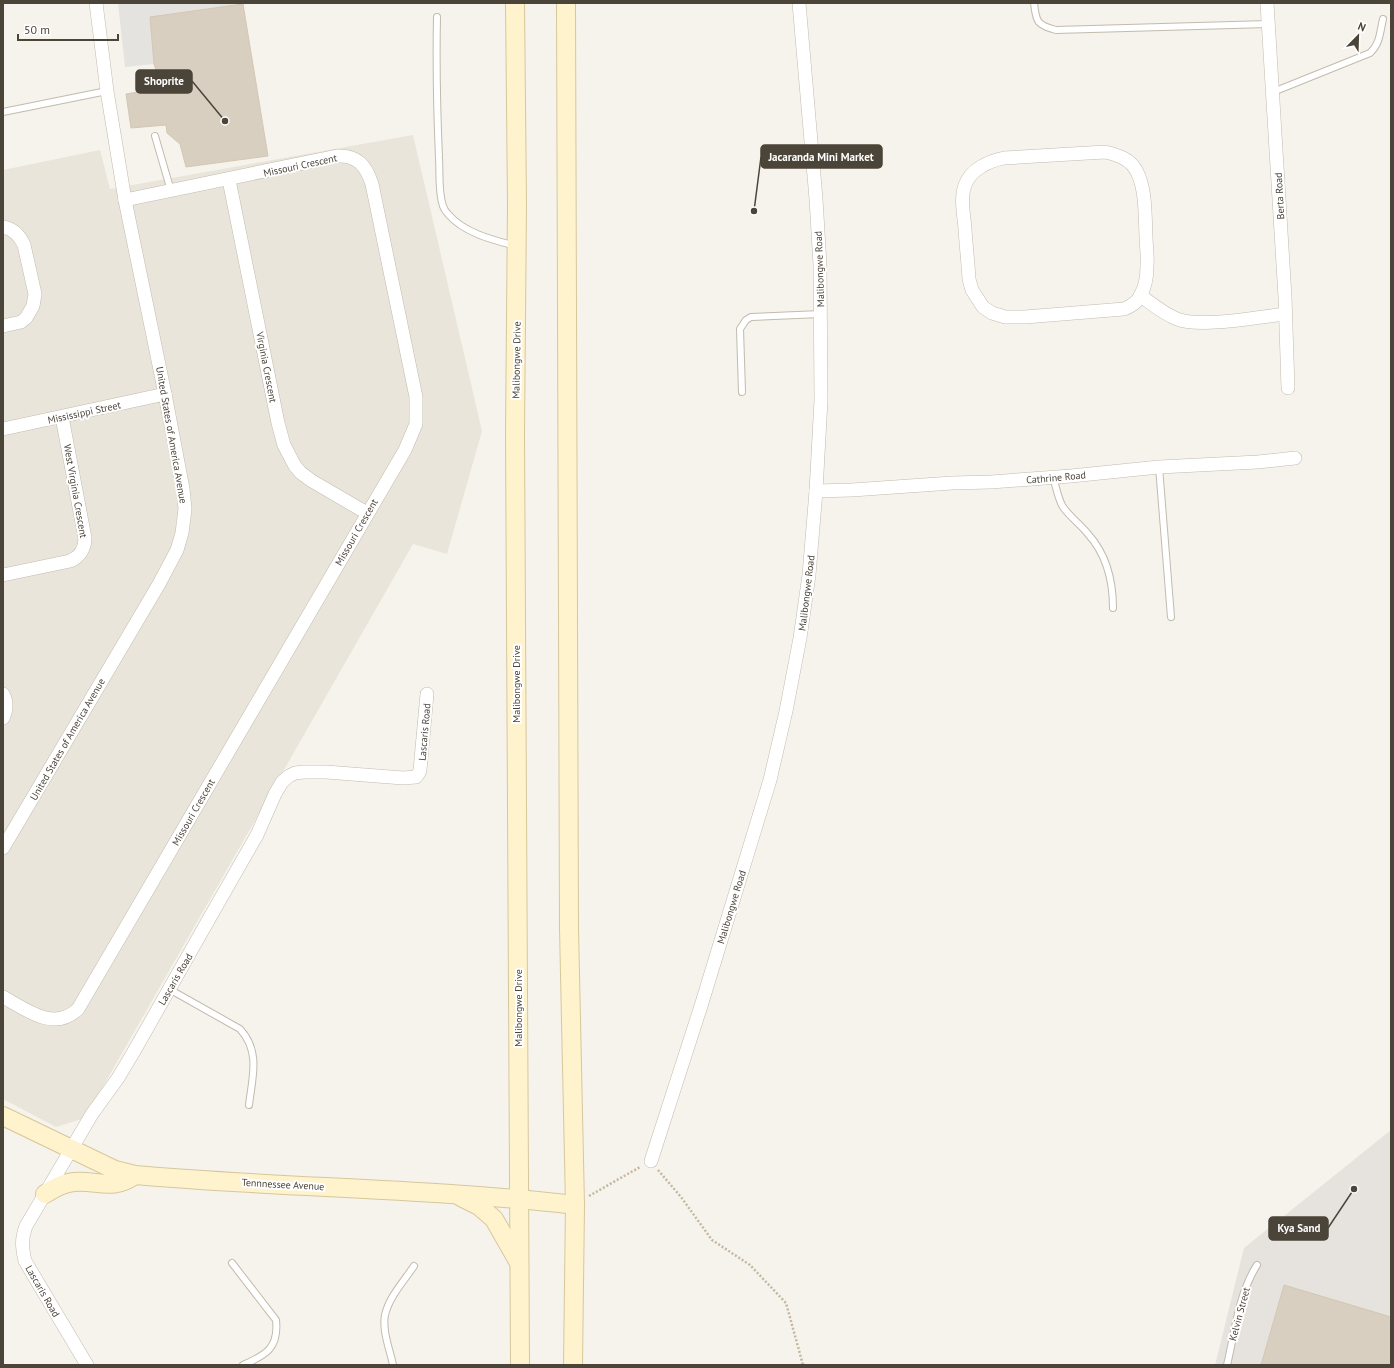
<svg xmlns="http://www.w3.org/2000/svg" width="1394" height="1368" viewBox="0 0 1394 1368" font-family="'PT Sans',sans-serif">
<rect width="100%" height="100%" fill="#f6f3ec"/>
<polygon fill="#eae5da" points="413,135 482,431 447,554 413,544 85,1118 56,1127 3,1099 3,170 100,150 110,189"/>
<polygon fill="#e6e2dd" points="1391,1130 1391,1365 1215,1365 1244,1248"/>
<polygon fill="#e5e3e0" points="118,3 254,3 151,17 154,64 125,67"/>
<g fill="#d8cfc1" stroke="#d3c7b4">
<polygon points="243,4 268,156 186,167 180,144 167,133 166,125 131,128 126,94 162,88 154,64 150,17"/>
<polygon points="1284,1285 1391,1317 1391,1365 1261,1365"/>
</g>
<g fill="none" stroke-linecap="round" stroke-linejoin="round">
<defs>
<g id="lane">
<path d="M1034,3C1036,22 1037,25 1056,30L1268,24"/>
<path d="M437,17C436,64 437,111 439,158C440,173 438,191 443,206C444,209 446,212 448,214C464,233 493,240 516,246"/>
<path d="M1273,92L1370,53C1380,44 1380,32 1383,19"/>
<polyline points="3,112 107,91"/>
<polyline points="155,136 171,191"/>
<polyline points="742,392 740,329 746,320 751,317 821,314"/>
<polyline points="1159,467 1171,617"/>
<path d="M1053,477C1056,486 1058,499 1063,507C1070,517 1080,524 1088,534C1107,555 1113,580 1113,608"/>
<path d="M169,989L240,1029C261,1052 252,1078 249,1105"/>
<path d="M232,1263L276,1320C279,1348 266,1355 243,1365"/>
<path d="M393,1365C390,1350 382,1331 385,1315C389,1297 404,1281 414,1266"/>
<path d="M1227,1365C1235,1332 1238,1295 1257,1265"/>
</g>
<g id="street">
<polyline points="1267,3 1285,297 1288,388"/>
<path d="M1105,152C1118,155 1131,159 1137,172C1146,189 1145,217 1146,236C1146,246 1148,256 1147,266C1147,276 1145,288 1140,296C1137,303 1131,306 1124,309L1025,317H1005L992,313L983,307L972,290L969,279C968,262 966,245 965,229C964,215 960,199 965,185C971,169 989,161 1004,158Z"/>
<polyline points="229,180 278,423 284,445 295,466 301,473 312,481 367,513"/>
<path d="M3,227C14,229 20,236 24,245L35,294L33,306L26,318L21,322L3,326"/>
<path d="M1141,296C1152,304 1164,314 1177,319C1199,328 1260,317 1285,314"/>
<polyline points="3,429 165,394"/>
<polyline points="816,491 852,490 952,483 991,482 1071,476 1159,467 1258,462 1295,458"/>
<path d="M3,575L70,561C80,557 85,548 85,538L62,417"/>
<path d="M3,694C7,701 7,710 3,718"/>
<polyline points="3,848 159,584 177,550 182,533 185,509 183,489 165,394 125,200 107,91 96,3"/>
<path d="M3,997C27,1010 54,1032 78,1009L405,450L416,424V397L372,184C366,166 358,155 337,156L125,200"/>
<polyline points="651,1161 701,1006 770,780 786,711 800,638 809,575 816,491 821,400 820,265 816,199 799,3"/>
<path d="M87,1365L25,1261C22,1248 21,1239 26,1226L92,1114L118,1078L133,1053L209,919L257,835L275,794L282,782L289,776L295,773L304,772H326L403,778L416,777L419,773L420,770L427,694"/>
</g>
<g id="secondary">
<polyline points="515,3 517,205 515,434 520,1365"/>
<polyline points="566,3 569,928 575,1205 573,1365"/>
<path d="M3,1116L115,1170L135,1175C281,1188 429,1188 575,1205"/>
<path d="M45,1194C54,1188 63,1183 74,1182C98,1180 112,1191 135,1175"/>
<polyline points="461,1197 479,1206 494,1219 518,1261"/>
</g>
</defs>
<use href="#lane" stroke="#c2bbae" stroke-width="8"/>
<use href="#street" stroke="#c2bbae" stroke-width="14"/>
<use href="#secondary" stroke="#d6c79b" stroke-width="20"/>
<g stroke="#c4b79f" stroke-width="2.5" stroke-dasharray="2 2" stroke-linecap="butt">
<polyline points="658,1170 681,1197 712,1240 750,1265 786,1303 803,1365"/>
<polyline points="589,1196 640,1167"/>
</g>
<use href="#lane" stroke="#fff" stroke-width="6"/>
<use href="#street" stroke="#fff" stroke-width="13"/>
<use href="#secondary" stroke="#fff3cd" stroke-width="18"/>
</g>
<g text-anchor="middle" stroke-width="4" stroke-linejoin="round" paint-order="stroke">
<g font-size="10" fill="#4b4439" stroke="#fff">
<text transform="translate(300 165) rotate(-12)" y="4">Missouri Crescent</text>
<text transform="translate(1279 196) rotate(-93)" y="4">Berta Road</text>
<text transform="translate(819 269) rotate(-92)" y="4">Malibongwe Road</text>
<text transform="translate(516 360) rotate(-89)" y="4">Malibongwe Drive</text>
<text transform="translate(267 367) rotate(79)" y="4">Virginia Crescent</text>
<text transform="translate(84 412) rotate(-12)" y="4">Mississippi Street</text>
<text transform="translate(172 435) rotate(80)" y="4">United States of America Avenue</text>
<text transform="translate(1056 477) rotate(-5)" y="4">Cathrine Road</text>
<text transform="translate(76 491) rotate(80)" y="4">West Virginia Crescent</text>
<text transform="translate(356 532) rotate(-60)" y="4">Missouri Crescent</text>
<text transform="translate(806 593) rotate(-83)" y="4">Malibongwe Road</text>
<text transform="translate(516 684) rotate(-90)" y="4">Malibongwe Drive</text>
<text transform="translate(424 732) rotate(-85)" y="4">Lascaris Road</text>
<text transform="translate(67 739) rotate(-60)" y="4">United States of America Avenue</text>
<text transform="translate(193 812) rotate(-60)" y="4">Missouri Crescent</text>
<text transform="translate(731 907) rotate(-73)" y="4">Malibongwe Road</text>
<text transform="translate(175 979) rotate(-60)" y="4">Lascaris Road</text>
<text transform="translate(518 1008) rotate(-90)" y="4">Malibongwe Drive</text>
<text transform="translate(283 1184) rotate(3)" y="4">Tennnessee Avenue</text>
<text transform="translate(43 1291) rotate(60)" y="4">Lascaris Road</text>
<text transform="translate(1239 1314) rotate(-75)" y="4">Kelvin Street</text>
</g>
</g>
<path fill="none" stroke="#4b4439" stroke-width="1.5" d="M225 121L192 81M754 211L761 157M1354 1189L1328 1228"/>
<g fill="#4b4439" stroke="#fff" stroke-width="1.5">
<circle cx="225" cy="121" r="4"/>
<circle cx="754" cy="211" r="4"/>
<circle cx="1354" cy="1189" r="4"/>
</g>
<g fill="#4b4439" stroke="#4b4439" stroke-width="1.5">
<rect x="136" y="70" width="56" height="23" rx="4"/>
<rect x="761" y="145" width="121" height="23" rx="4"/>
<rect x="1269" y="1217" width="59" height="23" rx="4"/>
</g>
<g font-size="11" text-anchor="middle" font-weight="bold" fill="#fff">
<text x="164" y="85">Shoprite</text>
<text x="821" y="161">Jacaranda Mini Market</text>
<text x="1299" y="1232">Kya Sand</text>
</g>
<rect width="1394" height="1368" fill="none" stroke="#4b4439" stroke-width="8"/>
<g transform="translate(1358 36) rotate(23)" stroke="#ffffff" stroke-width="3" paint-order="stroke">
<path d="M0-3L7 15L0 10L-7 15Z" fill="#4b4439"/>
<text y="-6" font-size="11" font-weight="bold" text-anchor="middle" fill="#4b4439">N</text>
</g>
<path d="M18 34v6h100v-6" fill="none" stroke="#4b4439" stroke-width="2"/>
<text x="24" y="34" font-size="12" fill="#4b4439" stroke="#ffffff" stroke-width="3" paint-order="stroke">50 m</text>
</svg>
